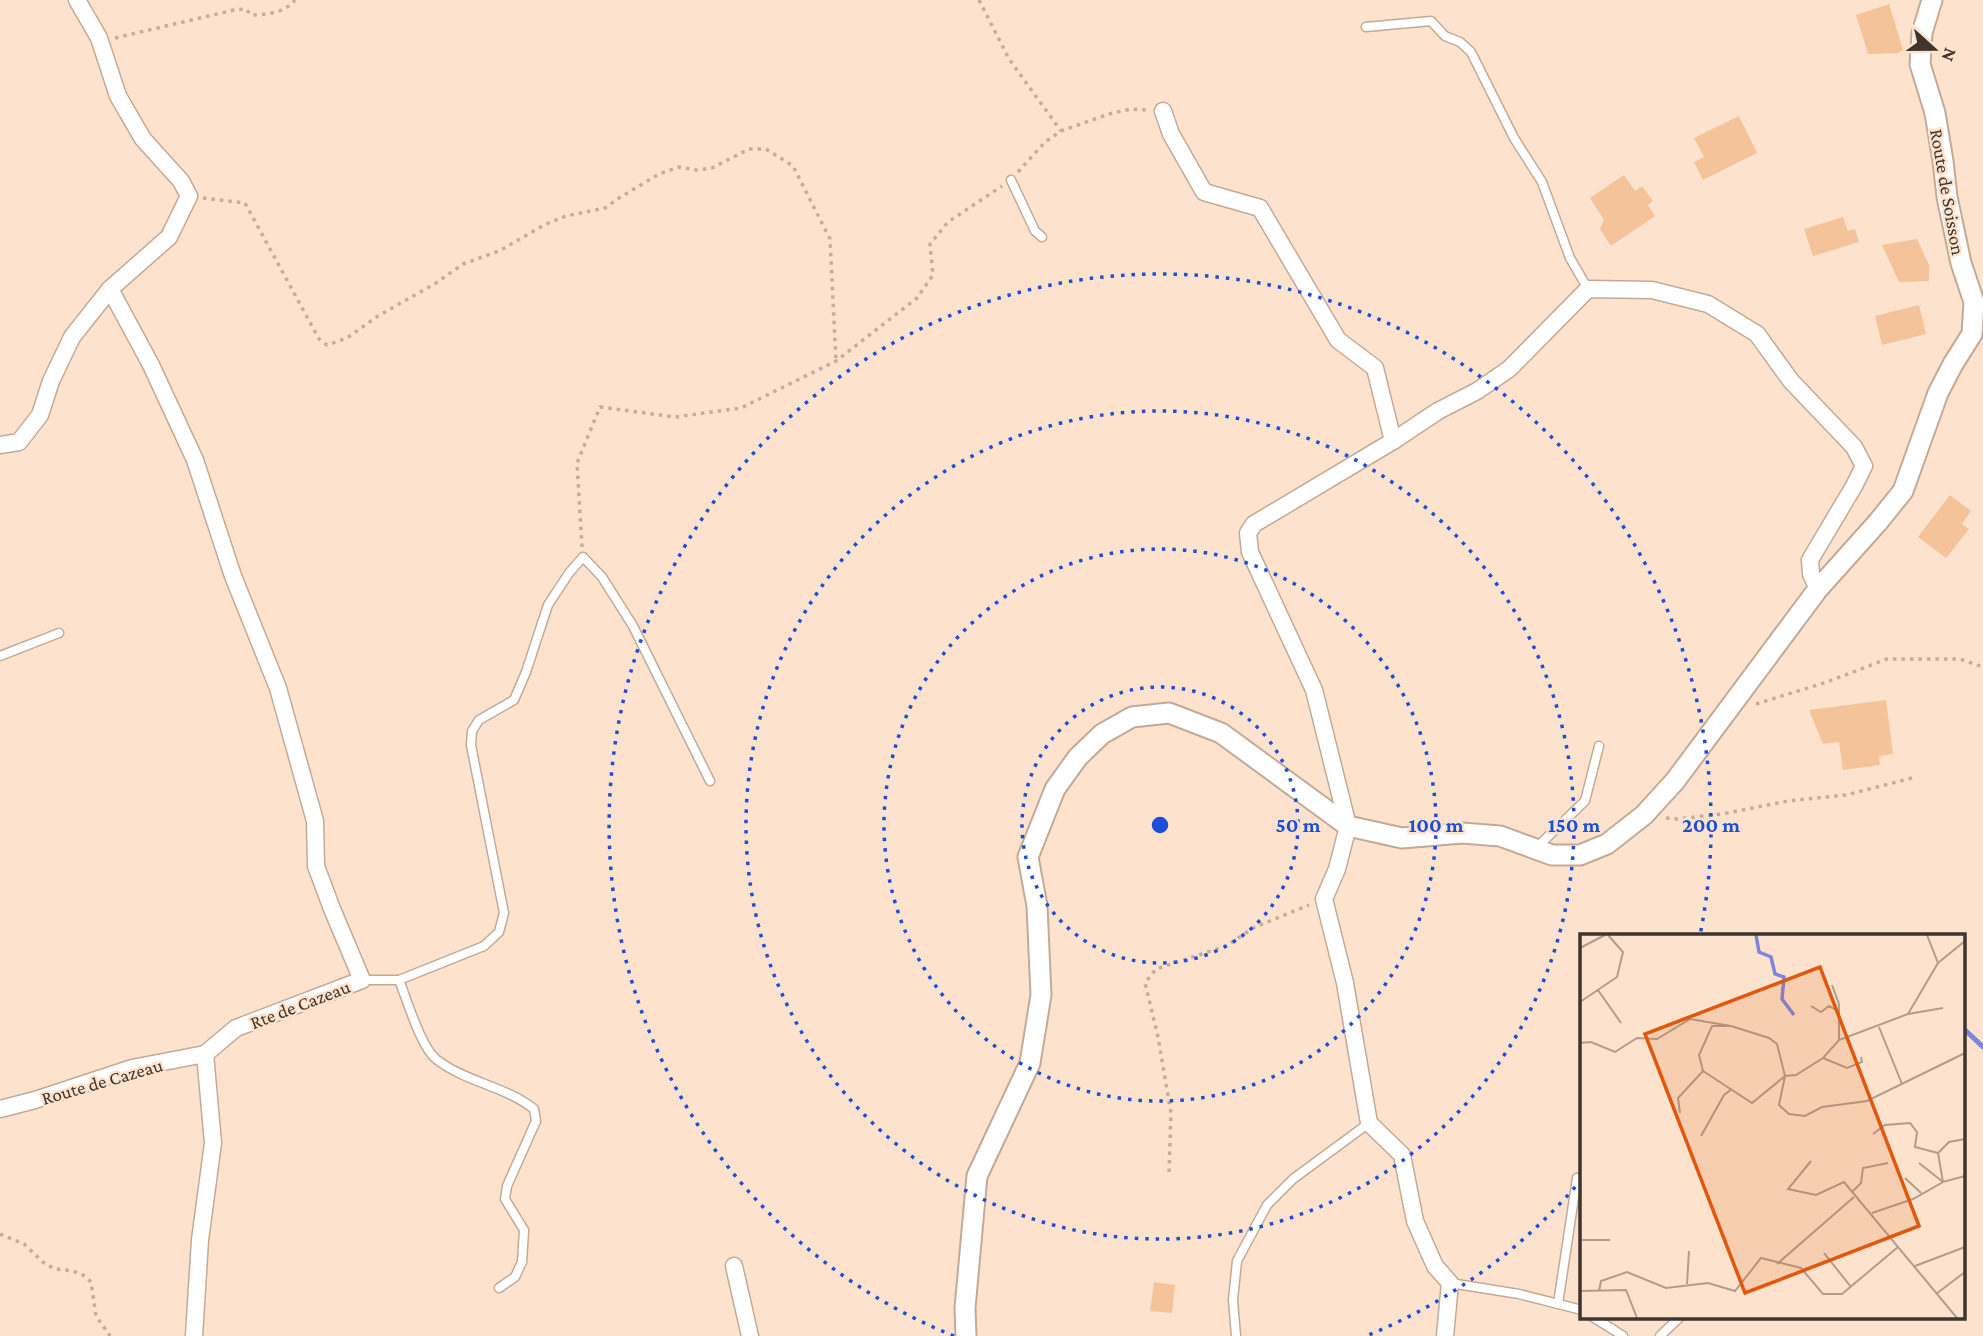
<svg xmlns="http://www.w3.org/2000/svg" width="1983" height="1336" viewBox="0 0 1983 1336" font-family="'Crimson Pro',serif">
<rect width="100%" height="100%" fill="#fde3ce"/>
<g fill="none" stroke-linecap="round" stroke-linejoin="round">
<polyline stroke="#7b86dc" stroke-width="5" points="1964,1029 1983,1047"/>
</g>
<g fill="#f4c39a">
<polygon points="1889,4 1904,53 1868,54 1856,15"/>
<polygon points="1739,116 1757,153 1703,180 1694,162 1704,157 1694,138"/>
<polygon points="1624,175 1635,191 1642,186 1653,201 1648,205 1655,216 1611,246 1600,229 1604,220 1590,198"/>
<polygon points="1843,217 1848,231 1855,229 1859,242 1813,256 1804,229"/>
<polygon points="1917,239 1929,265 1929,281 1899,282 1882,245"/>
<polygon points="1919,305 1926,334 1882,345 1875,316"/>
<polygon points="1950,495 1971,511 1962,524 1969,529 1946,558 1918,537"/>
<polygon points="1886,700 1893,754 1879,756 1880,765 1843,770 1839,742 1823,744 1809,710"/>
<polygon points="1154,1282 1175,1285 1172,1313 1150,1311"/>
</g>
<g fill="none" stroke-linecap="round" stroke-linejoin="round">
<defs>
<g id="service">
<polyline points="1366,27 1431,21 1445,36 1460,42 1471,52 1514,138 1542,182 1570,258 1588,289"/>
<polyline points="1011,180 1035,231 1042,237"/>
<polyline points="0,656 59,633"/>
<polyline points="1537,847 1585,801 1599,746"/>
<polyline points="362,980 399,980 484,946 499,932 504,913 471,745 472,731 479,720 514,700 526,672 548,605 569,573 583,557 602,577 633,626 710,781"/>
<path d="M399,980C407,1000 421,1047 436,1059C465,1082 505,1086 534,1109L536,1121L507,1186L505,1199L524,1230L522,1262L515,1277L499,1288"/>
<polyline points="1450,1283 1519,1294 1582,1310"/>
<polyline points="1558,1304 1577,1178"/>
<polyline points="1593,1317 1623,1336"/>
<polyline points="1236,1336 1233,1300 1237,1261 1267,1205 1293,1179 1369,1123"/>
<polyline points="1660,1336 1680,1317"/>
</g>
<g id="minor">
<polyline points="1163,111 1171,134 1204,192 1260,208 1338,340 1375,368 1393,441"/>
<polyline points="0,445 19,442 40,415 51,381 72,337 110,289 169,237 189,196 181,181 143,139 118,96 99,38 77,0"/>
<polyline points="0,1109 35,1100 132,1068 205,1054 236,1028 362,980 332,909 316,866 315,821 278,688 233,576 195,460 151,365 110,289"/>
<polyline points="734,1266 750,1336"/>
<polyline points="194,1336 200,1240 213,1143 205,1054"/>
<polyline points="1445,1336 1450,1283 1435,1266 1415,1221 1402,1155 1369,1123 1345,983 1324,899 1337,869 1348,826 1314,690 1250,552 1248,533 1254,524 1393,441 1438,411 1477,391 1509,369 1588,289 1652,290 1708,304 1757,334 1791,381 1854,447 1864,466 1854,486 1810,560 1811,574 1818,589"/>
</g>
<polyline id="tertiary" points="966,1336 965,1308 977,1176 1030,1063 1041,995 1037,906 1028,857 1055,789 1078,757 1102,734 1132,717 1169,713 1221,733 1348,826 1402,838 1462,833 1500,836 1552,855 1580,855 1607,844 1644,815 1675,781 1818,589 1878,522 1903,491 1938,393 1953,364 1972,334 1974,302 1961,263 1947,197 1943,161 1935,113 1920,64 1922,33 1932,0"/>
</defs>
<use href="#service" stroke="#c2aa97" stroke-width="11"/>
<use href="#minor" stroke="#c2aa97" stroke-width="19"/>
<use href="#tertiary" stroke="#c2aa97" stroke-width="23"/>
<g stroke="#c3ae9d" stroke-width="3.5" stroke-dasharray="3.5 5" stroke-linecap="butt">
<polyline points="979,0 1009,59 1061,131"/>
<path d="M115,38L234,10L246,9L251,15C267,15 286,12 295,0"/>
<polyline points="1018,172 1045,142 1061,131 1109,114 1131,109 1147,110"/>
<polyline points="203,198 245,203 319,339 327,345 347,338 378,316 436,283 463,264 499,251 544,225 566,216 605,208 619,198 659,174 679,167 697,170 712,168 749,149 766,149 793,166 830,239 836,361"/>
<polyline points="582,547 577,463 600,407 675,417 741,408 836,361 917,298 933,275 930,244 948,222 1002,186"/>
<polyline points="1756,704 1827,682 1887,659 1960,659 1983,667"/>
<polyline points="1666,818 1677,819 1722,814 1788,801 1846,795 1912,778"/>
<polyline points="1169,1172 1171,1113 1158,1037 1145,983 1156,969 1226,946 1255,927 1309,905"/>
<polyline points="0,1234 24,1244 45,1264 56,1269 73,1271 85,1276 91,1282 96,1316 110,1336"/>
</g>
<use href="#service" stroke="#fff" stroke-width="8"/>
<use href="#minor" stroke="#fff" stroke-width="16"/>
<use href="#tertiary" stroke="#fff" stroke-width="19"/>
</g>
<g fill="none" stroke="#1d4ed8" stroke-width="3.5" stroke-dasharray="3.5 7">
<circle cx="1160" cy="825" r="138"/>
<circle cx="1160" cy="825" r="276"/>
<circle cx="1160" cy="825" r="414"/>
<path d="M1582 1179A551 551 0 0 1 1366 1336M954 1336A551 551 0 1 1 1700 935"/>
</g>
<g text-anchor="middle" stroke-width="5" stroke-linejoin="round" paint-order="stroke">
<g font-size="19" fill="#3f352d" stroke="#fde3ce">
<text transform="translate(1948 192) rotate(80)" y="7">Route de Soisson</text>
<text transform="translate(300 1004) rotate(-21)" y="7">Rte de Cazeau</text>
<text transform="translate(102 1081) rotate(-16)" y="7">Route de Cazeau</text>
</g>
</g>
<g transform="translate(1580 934)">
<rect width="385" height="385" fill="#fde3ce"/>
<path fill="none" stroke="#7b86dc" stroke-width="3.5" d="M176,1L179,18L191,23L195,40L204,43L202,65L214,81"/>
<path fill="none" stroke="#b19d8e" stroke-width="2" d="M347,1L358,29M385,7L358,29L328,80L259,106L243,124L216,141L205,142L172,169L123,137L119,121L132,92H151L189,104L197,110L205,142L199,171L209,180L225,182L242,173L287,167L385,119M0,14L25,1M252,51L259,70V106M18,56L41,89M0,68L37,43L43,18L28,1M231,72L241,78L249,72L258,77M328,80L363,74M299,93L322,150M0,109L11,108L35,118L57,104L77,105L110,85L151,92M243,124L267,134L282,128L281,123M100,179L98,164L123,137M293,200L305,191L330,189L337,198L335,213L358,219M121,202L144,161L152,155M231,227L208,255L236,261L264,248L377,384M339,229L363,248L385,242M325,244L341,259M272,258L281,249L283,234L308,229M292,279L333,265L363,248L358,219L369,208L385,205M0,306H30M244,319L271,353M197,330L274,263M335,332L385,313M107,350L109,317M0,357L46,356L57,384M19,357L21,347L47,338L86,354L128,349L155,357L181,324L221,334L243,360H262L318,313M356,360L385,338"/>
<path fill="#e0570e" fill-opacity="0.15" stroke="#e0570e" stroke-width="3.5" d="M240,33L339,292L165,359L65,100Z"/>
<rect width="385" height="385" fill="none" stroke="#3f352d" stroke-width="3.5"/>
</g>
<circle cx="1160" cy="825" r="10" fill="#1d4ed8" stroke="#fde3ce" stroke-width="3.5"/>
<g font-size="21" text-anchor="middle" font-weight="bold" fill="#1d4ed8" stroke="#fde3ce" stroke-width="5" stroke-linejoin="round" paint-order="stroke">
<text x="1298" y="832">50 m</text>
<text x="1436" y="832">100 m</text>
<text x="1574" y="832">150 m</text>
<text x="1711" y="832">200 m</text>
</g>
<g transform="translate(1934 49) rotate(111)" stroke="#fde3ce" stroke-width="5" paint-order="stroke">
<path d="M0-5L12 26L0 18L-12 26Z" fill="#3f352d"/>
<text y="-10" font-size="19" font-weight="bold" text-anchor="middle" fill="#3f352d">N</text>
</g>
</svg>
